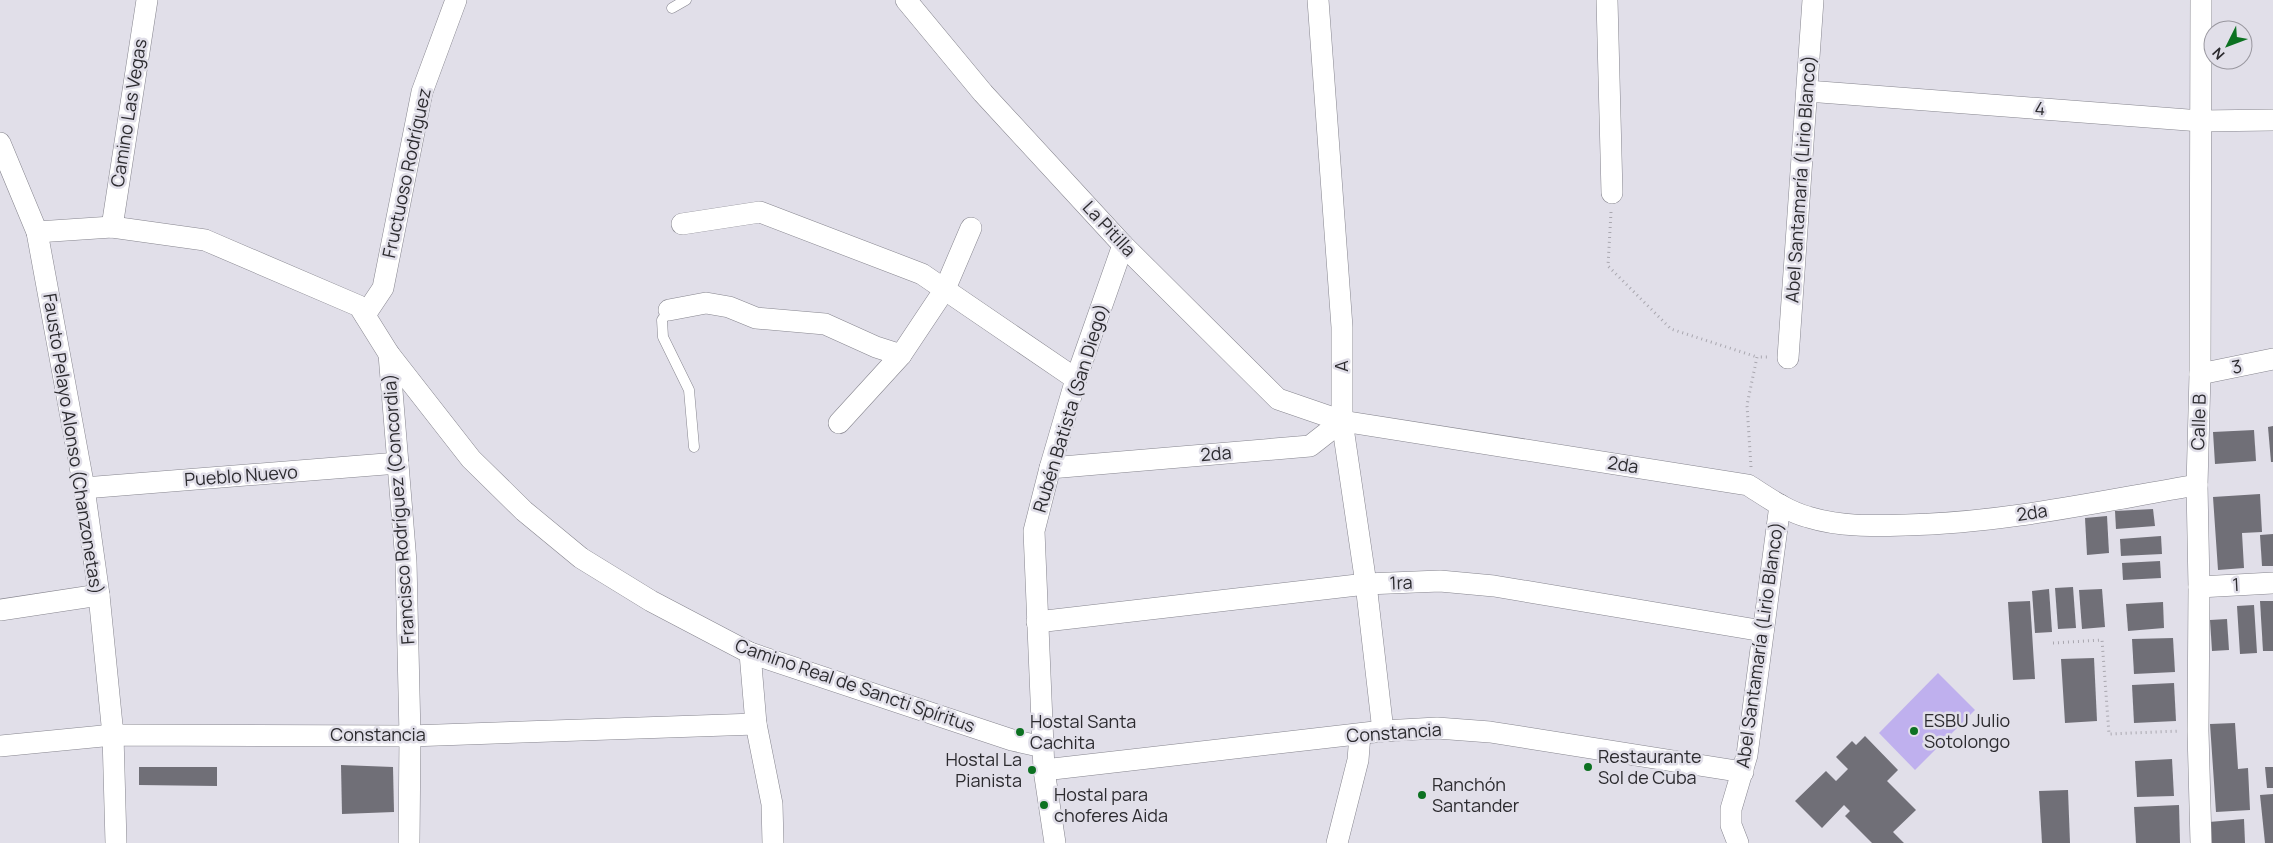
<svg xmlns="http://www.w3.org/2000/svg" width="2273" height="843" viewBox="0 0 2273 843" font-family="Manrope,sans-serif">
<rect width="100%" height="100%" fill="#e1dfe9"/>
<polygon fill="#bfb0ee" points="1938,673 1975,710 1915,770 1879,733"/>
<g fill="#706f77">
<polygon points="2273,426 2273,462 2271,462 2268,427"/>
<polygon points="2254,430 2256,461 2215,464 2213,432"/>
<polygon points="2260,494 2262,532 2242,533 2244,568 2218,570 2213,497"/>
<polygon points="2153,509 2155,526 2116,529 2115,511"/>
<polygon points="2107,516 2109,553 2087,555 2085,518"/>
<polygon points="2273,534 2273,566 2262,566 2260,535"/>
<polygon points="2161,536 2162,554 2121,556 2120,539"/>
<polygon points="2160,561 2161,578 2123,580 2122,563"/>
<polygon points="2073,587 2076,628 2058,629 2055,588"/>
<polygon points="2049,589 2052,632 2035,633 2032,591"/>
<polygon points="2102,589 2105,627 2082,629 2079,590"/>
<polygon points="2030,601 2035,679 2013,680 2008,602"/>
<polygon points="2260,601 2273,601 2273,651 2263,651"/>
<polygon points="2163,602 2164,628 2128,631 2126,604"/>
<polygon points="2254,605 2257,653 2240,654 2237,606"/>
<polygon points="2227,619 2229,650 2212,651 2210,620"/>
<polygon points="2173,638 2175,672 2134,674 2132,639"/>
<polygon points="2094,658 2097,721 2065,723 2061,659"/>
<polygon points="2174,683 2176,721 2134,723 2132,685"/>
<polygon points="2235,723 2238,769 2248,768 2250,810 2216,812 2210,724"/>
<polygon points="1865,736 1898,770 1887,781 1916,810 1893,832 1904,843 1872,843 1845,816 1850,811 1844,805 1822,828 1795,801 1826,771 1836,781 1848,769 1836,757 1852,741 1856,745"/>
<polygon points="2172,759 2174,796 2137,797 2135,761"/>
<polygon points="341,765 393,767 394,812 342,814"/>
<polygon points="139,767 217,767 217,786 139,785"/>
<polygon points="2265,767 2273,767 2273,788 2267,788"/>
<polygon points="2068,790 2070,843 2042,843 2039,791"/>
<polygon points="2273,794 2273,843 2265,843 2260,795"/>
<polygon points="2179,805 2180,843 2136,843 2134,807"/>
<polygon points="2244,819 2245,843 2210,843 2209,822"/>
</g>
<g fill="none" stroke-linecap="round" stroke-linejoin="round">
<defs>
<g id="service">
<polyline points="672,8 686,0"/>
<polyline points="669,310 662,320 663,337 689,390 694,447"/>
</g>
<g id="minor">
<path d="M906,0L983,93L1123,245L1278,399L1342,421L1748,485C1767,497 1786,511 1808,517C1840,527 1873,526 1906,525C2004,523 2101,501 2197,485"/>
<polyline points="1318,0 1342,327 1342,421 1366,584 1383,731"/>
<polyline points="1607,0 1612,193"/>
<polyline points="1807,91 2201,121 2273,120"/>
<polyline points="0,143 37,232 84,488 99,595 113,735 116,843"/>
<polyline points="682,224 760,212 922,274 1076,379"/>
<polyline points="112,227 147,0"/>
<polyline points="37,232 112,227 205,240 359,306 389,354 471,459 524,511 581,558 651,601 750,653 1012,740 1043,747"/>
<polyline points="669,310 706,303 729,307 756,318 825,324 876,347 901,355"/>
<polyline points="365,315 383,288 422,92 456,0"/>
<polyline points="389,354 406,562 410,736 409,843"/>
<polyline points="1788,358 1813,0"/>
<polyline points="2200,374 2273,359"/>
<polyline points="839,423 901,355 945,289 971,228"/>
<polyline points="1050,468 1310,446 1342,421"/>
<polyline points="84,488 398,463"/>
<polyline points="2199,587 2273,583"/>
<polyline points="0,610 99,595"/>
<polyline points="1037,622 1366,584 1440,581 1494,586 1763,631"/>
<polyline points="750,653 756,724 772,804 773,843"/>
<polyline points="0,746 113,735 410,736 756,724"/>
<polyline points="1044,770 1383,731 1437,728 1490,732 1743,772"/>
<polyline points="1055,843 1044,770 1034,531 1050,468 1076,379 1123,245"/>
<polyline points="1337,843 1358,760 1360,734"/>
<polyline points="1738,843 1731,825 1731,809 1747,755 1780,505"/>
<polyline points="2201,843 2198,731 2199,587 2197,485 2200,374 2201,0"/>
</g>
</defs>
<use href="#service" stroke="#86858e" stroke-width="11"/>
<use href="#minor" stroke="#86858e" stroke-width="22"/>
<g stroke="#a9a7af" stroke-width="3" stroke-dasharray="1 4" stroke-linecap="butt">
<polyline points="1611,212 1608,266 1671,329 1757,357"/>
<polyline points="1751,467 1747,405 1757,357 1770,357"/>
<polyline points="2053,643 2102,640 2109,734 2180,731"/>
</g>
<use href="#service" stroke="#fff" stroke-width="10"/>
<use href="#minor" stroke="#fff" stroke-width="21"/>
</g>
<g fill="#0c7121" stroke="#e1dfe9" stroke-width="2">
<circle cx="1914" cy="731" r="5"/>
<circle cx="1020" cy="732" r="5"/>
<circle cx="1588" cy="767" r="5"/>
<circle cx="1032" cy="770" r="5"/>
<circle cx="1422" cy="795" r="5"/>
<circle cx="1044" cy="805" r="5"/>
</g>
<g text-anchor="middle" stroke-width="5" stroke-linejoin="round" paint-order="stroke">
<g font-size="18" fill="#2c2b2f" stroke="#e1dfe9">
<text transform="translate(2040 109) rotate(4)" y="6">4</text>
<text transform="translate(129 113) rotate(-81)" y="6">Camino Las Vegas</text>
<text transform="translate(407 173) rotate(-78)" y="6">Fructuoso Rodríguez</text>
<text transform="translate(1801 179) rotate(-86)" y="6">Abel Santamaría (Lirio Blanco)</text>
<text transform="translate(1109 229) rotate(47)" y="6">La Pitilla</text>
<text transform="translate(1342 366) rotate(-90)" y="6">A</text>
<text transform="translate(2237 367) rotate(-12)" y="6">3</text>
<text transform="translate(1071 408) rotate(-73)" y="6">Rubén Batista (San Diego)</text>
<text transform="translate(2199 422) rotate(-88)" y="6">Calle B</text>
<text transform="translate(73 444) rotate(81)" y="6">Fausto Pelayo Alonso (Chanzonetas)</text>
<text transform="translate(1216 454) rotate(-5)" y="6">2da</text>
<text transform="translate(1623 465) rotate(9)" y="6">2da</text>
<text transform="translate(241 476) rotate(-4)" y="6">Pueblo Nuevo</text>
<text transform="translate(399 509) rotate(-94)" y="6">Francisco Rodríguez (Concordia)</text>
<text transform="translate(2032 513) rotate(-9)" y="6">2da</text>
<text transform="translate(1401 583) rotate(-2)" y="6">1ra</text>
<text transform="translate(2236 585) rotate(-3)" y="6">1</text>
<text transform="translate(1760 645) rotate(-82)" y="6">Abel Santamaría (Lirio Blanco)</text>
<text transform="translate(855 686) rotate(19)" y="6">Camino Real de Sancti Spíritus</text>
<text transform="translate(1394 733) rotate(-4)" y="6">Constancia</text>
<text x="378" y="741">Constancia</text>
</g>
<g font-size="18" fill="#2c2b2f" stroke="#e1dfe9" text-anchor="start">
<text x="1924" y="727">ESBU Julio<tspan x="1924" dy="21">Sotolongo</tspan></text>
<text x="1030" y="728">Hostal Santa<tspan x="1030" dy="21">Cachita</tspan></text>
<text x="1598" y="763">Restaurante<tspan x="1598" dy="21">Sol de Cuba</tspan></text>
<text x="1022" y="766" text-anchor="end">Hostal La<tspan x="1022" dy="21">Pianista</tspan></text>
<text x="1432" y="791">Ranchón<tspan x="1432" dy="21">Santander</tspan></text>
<text x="1054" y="801">Hostal para<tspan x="1054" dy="21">choferes Aida</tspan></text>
</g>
</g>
<g transform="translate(2228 45) rotate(228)"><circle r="24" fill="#e1dfe9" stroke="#99979f"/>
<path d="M0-4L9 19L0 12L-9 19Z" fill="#0c7121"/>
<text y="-8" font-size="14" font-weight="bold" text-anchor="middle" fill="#2c2b2f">N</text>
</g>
</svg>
